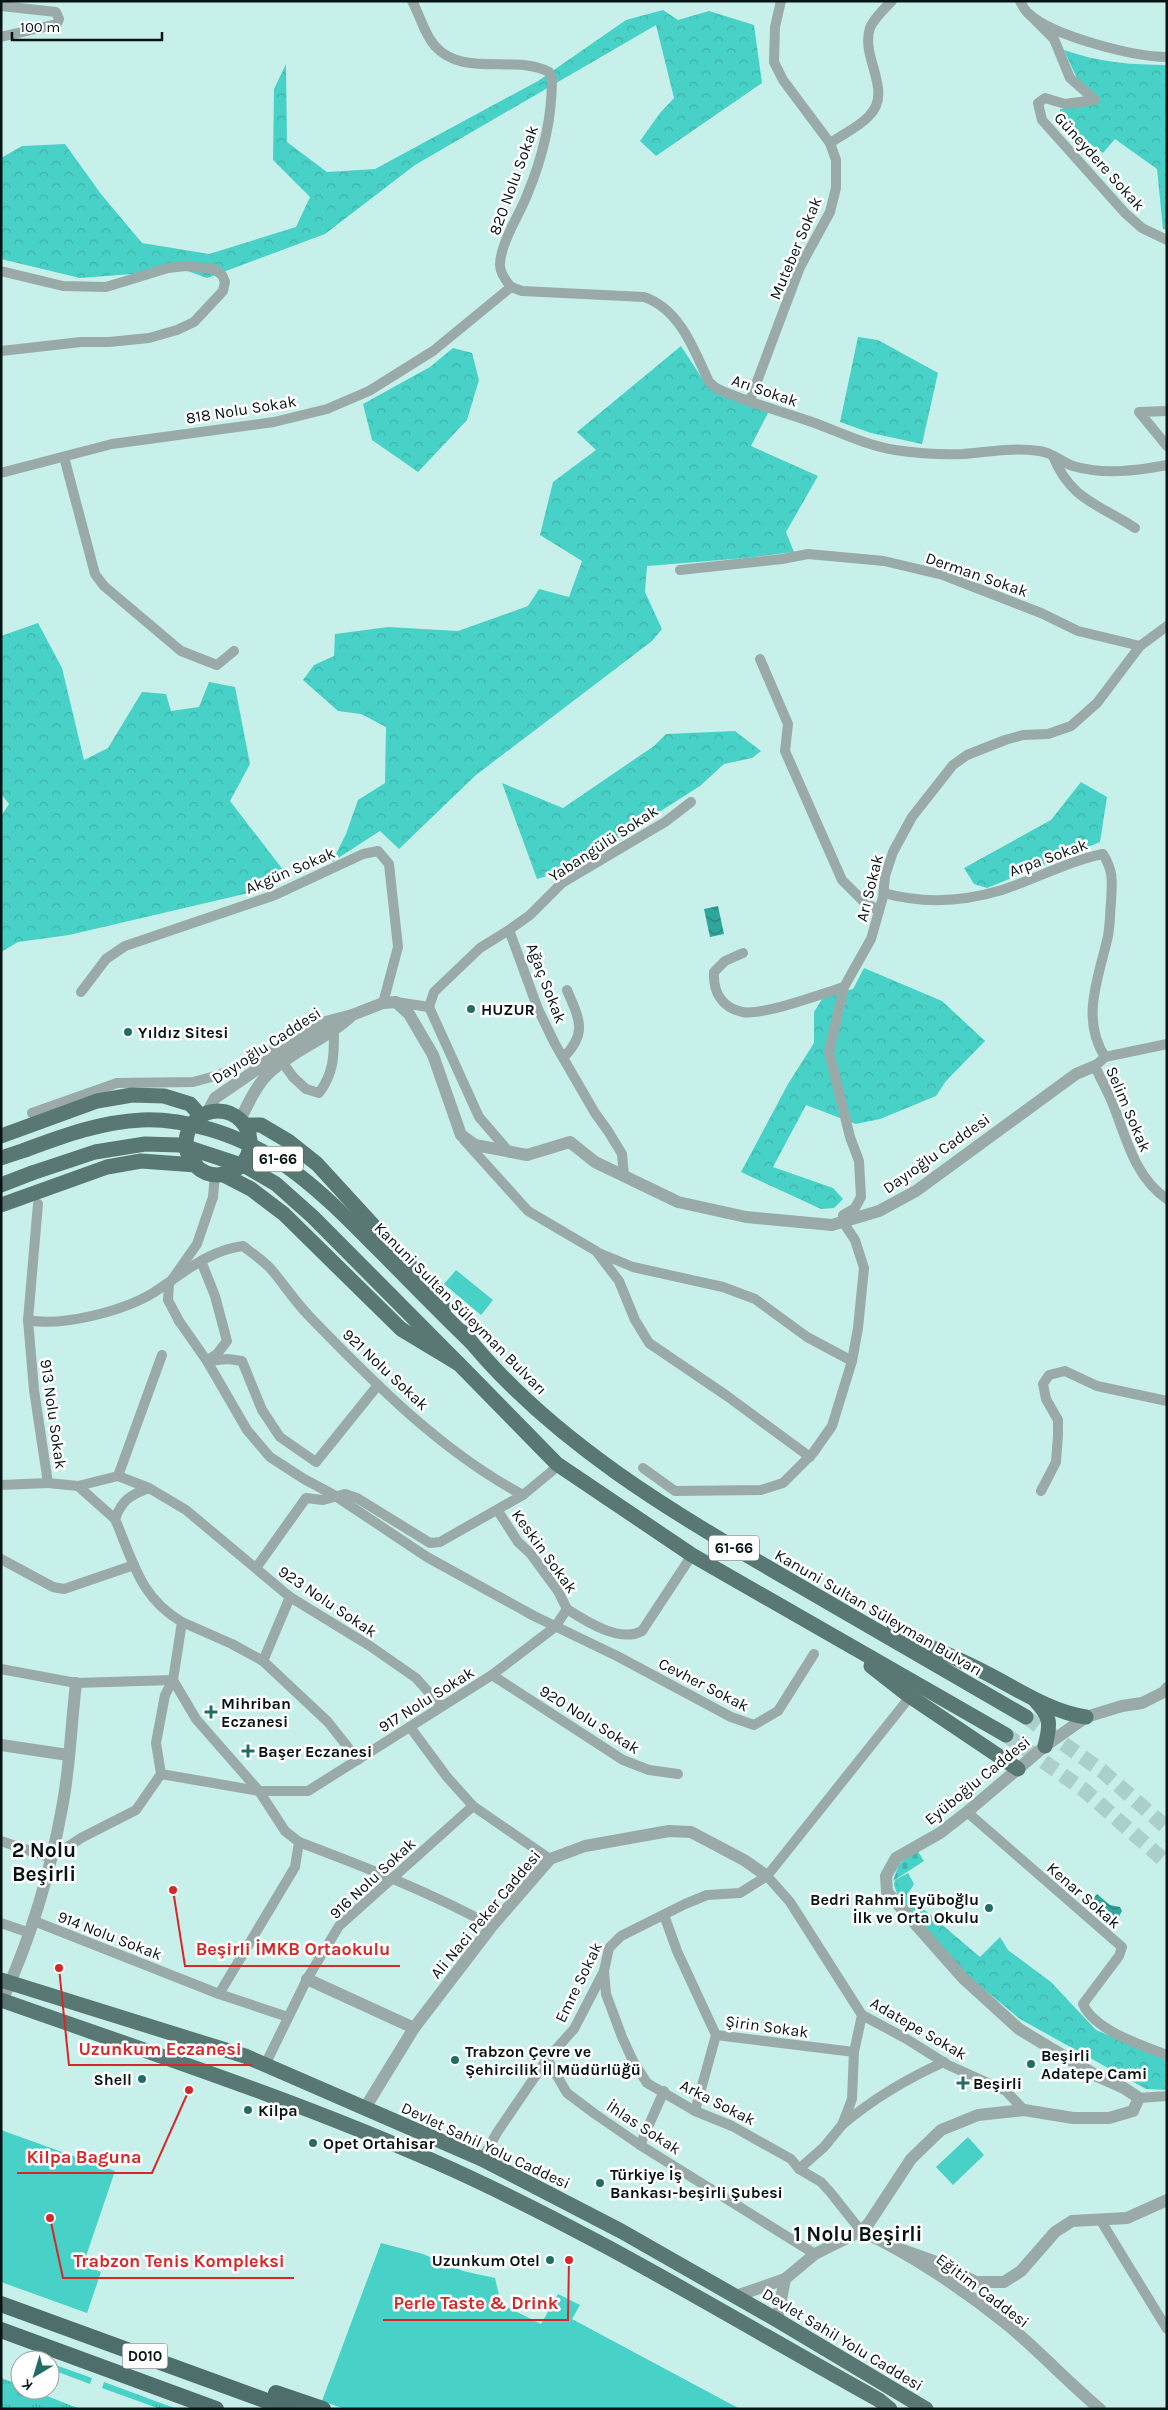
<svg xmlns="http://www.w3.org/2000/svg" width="1168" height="2410" viewBox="0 0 1168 2410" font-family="Karla,sans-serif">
<defs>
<pattern id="grass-tufts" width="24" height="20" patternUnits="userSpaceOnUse" patternTransform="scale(1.25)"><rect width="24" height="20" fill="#48d1c6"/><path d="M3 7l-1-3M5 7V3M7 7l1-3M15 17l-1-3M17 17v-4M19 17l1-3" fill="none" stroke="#3eb3a9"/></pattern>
<pattern id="forest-crowns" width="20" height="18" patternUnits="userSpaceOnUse" patternTransform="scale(1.25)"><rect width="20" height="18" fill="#48d1c6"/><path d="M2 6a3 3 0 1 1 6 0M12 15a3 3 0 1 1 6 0" fill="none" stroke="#3eb3a9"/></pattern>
<pattern id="cemetery-stones" width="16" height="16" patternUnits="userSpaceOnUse" patternTransform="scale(1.25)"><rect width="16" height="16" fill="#48d1c6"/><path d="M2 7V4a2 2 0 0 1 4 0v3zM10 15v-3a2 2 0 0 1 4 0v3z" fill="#3eb3a9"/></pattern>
<pattern id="water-waves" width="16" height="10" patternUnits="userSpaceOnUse" patternTransform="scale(1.25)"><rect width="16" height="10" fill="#30a59c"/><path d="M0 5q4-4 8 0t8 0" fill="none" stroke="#27857e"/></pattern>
</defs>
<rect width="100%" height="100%" fill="#c8f0eb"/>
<g fill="url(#grass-tufts)">
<polygon points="50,2363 92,2378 90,2384 50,2369"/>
<polygon points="1,2378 20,2385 20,2390 32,2390 80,2409 1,2409"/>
<polygon points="104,2382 177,2409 160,2409 102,2388"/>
</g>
<g fill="url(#forest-crowns)">
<polygon points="663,10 678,20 709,11 754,25 762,83 656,156 640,141 660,113 674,98 656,25 415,165 325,234 207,278 185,270 80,278 1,259 1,158 22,146 65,144 101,194 142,243 209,254 296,227 310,197 273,160 274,89 286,64 287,142 327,172 375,169 538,81 626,20"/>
<path d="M1064,50C1098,62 1131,65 1167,65V230L1163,229L1157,169L1115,139L1103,153L1061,123L1060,109L1083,106L1085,96Z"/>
<polygon points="858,337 878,340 938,373 922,444 871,433 840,422"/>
<polygon points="681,346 707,386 769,411 751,446 818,476 786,532 794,552 746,558 647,566 645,592 662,629 652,641 476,775 399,849 380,831 332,862 346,834 358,800 385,783 386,727 361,714 338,711 303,680 314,665 334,656 335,634 388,627 458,631 528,606 539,589 569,597 582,561 540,535 553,482 596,450 577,432"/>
<polygon points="453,348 472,353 479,380 467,420 418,472 372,440 363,404 430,367"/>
<polygon points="38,623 62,668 84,760 108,748 142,692 166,694 171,711 199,707 209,682 235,687 250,764 230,801 284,871 257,891 69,935 18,942 1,952 1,816 9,804 1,794 1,636"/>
<polygon points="735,731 761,751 752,758 724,764 700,786 568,870 537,879 502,783 563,808 654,746 666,734"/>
<polygon points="1081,782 1107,797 1100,842 987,888 974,884 964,868 1051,820"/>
<polygon points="864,968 942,1001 985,1041 946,1081 936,1096 880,1119 856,1124 806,1105 773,1167 833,1188 843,1199 834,1208 821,1209 741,1172 788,1084 814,1043 814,1012 824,996 853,989"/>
<polygon points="908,1873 914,1884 907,1895 980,1957 1000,1937 1008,1950 1051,1982 1096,2030 1167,2059 1167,2090 1146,2089 1020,2019 963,1972 898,1896 894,1885 895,1880"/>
</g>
<polygon fill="url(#cemetery-stones)" points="917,1850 924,1861 893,1881 899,1864"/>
<g fill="#48d1c6">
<polygon points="456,1270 493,1300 481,1315 444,1284"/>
<polygon points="1,2130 115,2171 83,2265 101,2272 87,2313 1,2282"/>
<polygon points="968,2137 984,2155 953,2185 936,2167"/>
<polygon points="381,2243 423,2254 463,2271 495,2278 501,2304 541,2324 558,2294 580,2305 572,2319 740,2409 345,2409 322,2401"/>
</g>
<g fill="url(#water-waves)">
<polygon points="718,906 724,934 710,937 704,909"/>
<polygon points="1097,1894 1110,1905 1120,1907 1122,1911 1117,1920 1111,1921 1093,1904 1093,1899"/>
</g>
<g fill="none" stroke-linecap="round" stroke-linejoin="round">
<g stroke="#abcfcb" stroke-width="15" stroke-dasharray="15 8" stroke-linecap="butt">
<polyline points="1026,1717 1102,1771 1167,1828"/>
<polyline points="1006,1735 1084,1790 1167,1863"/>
</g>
<g stroke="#9aaaa8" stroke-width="10">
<path d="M412,1C420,15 424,34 435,46C463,78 515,54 549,72L552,79C552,120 543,157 527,195C519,216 502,240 500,263C499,272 506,281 511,287"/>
<path d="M1020,1C1022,5 1025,11 1029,14C1053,36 1134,57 1167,57"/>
<polyline points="1,6 56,12 59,19 57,24 1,37"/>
<polyline points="1029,14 1054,39 1070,78 1095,100 1065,104 1045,98 1038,103 1042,120 1125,213 1142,228 1167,240"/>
<path d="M830,143C843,134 859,127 869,116C894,91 860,58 870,28C874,18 885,8 892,1"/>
<polyline points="1,271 63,286 106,287 168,268 186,266 214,269 222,275 225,282 223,291 194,322 177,330 149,338 109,342 81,342 1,351"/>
<path d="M511,287L522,291L644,297C680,309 694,350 709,382L716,388C745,402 778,410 809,421C838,431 864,445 895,450C916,453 941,455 963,454C989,452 1013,447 1039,451C1052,452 1061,462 1073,466C1103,475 1136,471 1167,465"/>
<polyline points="750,400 800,267 830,212 836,188 836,160 830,143 783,80 774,62 775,27 781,1"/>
<polyline points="1167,411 1139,412 1167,446"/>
<path d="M1053,456C1070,499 1098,504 1135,528"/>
<polyline points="64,457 95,574 104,586 181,651 217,665 234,651"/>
<polyline points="1,473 112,444 274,422 327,409 369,391 433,351 511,287"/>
<polyline points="680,570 782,559 808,554 884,561 943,575 1041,613 1078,631 1140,646"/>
<polyline points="760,659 788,724 785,751 842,880 862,900 879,911"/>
<path d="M884,893C923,904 962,902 1002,890C1036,879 1068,861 1103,854C1114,872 1112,882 1111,902C1110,913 1110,925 1108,936C1099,977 1080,1018 1105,1057"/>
<polyline points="509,930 530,915 562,883 665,822 691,802"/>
<path d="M743,953L725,961L714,972C713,991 721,1007 742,1012C763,1016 821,994 844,987"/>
<polyline points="81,992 106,959 125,946 275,895 363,854 378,851 389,864 398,947 383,1003"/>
<polyline points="396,1002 429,1007 434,992 480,948 509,930 538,1009 555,1044 595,1113 608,1131 622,1154 624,1176"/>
<polyline points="429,1007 479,1117 510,1153"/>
<path d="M1167,1044L1105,1057L1095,1066C1100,1078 1107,1090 1112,1102C1126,1136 1134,1177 1167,1199"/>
<path d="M564,1057C588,1032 579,1019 567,990"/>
<path d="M293,1077L306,1089L319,1093C334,1073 334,1056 334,1032"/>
<polyline points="32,1113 117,1083 193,1082 219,1075 273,1049"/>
<polyline points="464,1140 528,1211 596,1251 619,1281 635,1320 649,1343 727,1396 810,1457"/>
<polyline points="213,1197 215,1174"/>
<polyline points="599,1253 633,1267 723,1287 755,1299 807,1337 852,1361"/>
<polyline points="201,1261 215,1296 227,1341 217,1354 208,1360"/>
<path d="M28,1320C62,1327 123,1311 153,1293C181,1275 208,1250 243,1246C252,1253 262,1260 270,1268C284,1284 295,1302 311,1318C374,1383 442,1452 523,1495L552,1471L557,1464"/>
<polyline points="179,1321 207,1361 247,1430 270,1457 304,1479 334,1495 427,1557 534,1616 617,1656 731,1717 754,1725 778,1711 814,1654"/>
<polyline points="207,1361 228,1359 242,1361 262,1410 280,1437 316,1462 378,1385"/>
<polyline points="643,1468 675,1491 761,1490 783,1483 813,1453 832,1426 852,1361 858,1328 864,1268 855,1240 843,1222 843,1215 855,1208 861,1197 859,1161 850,1137 829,1052 844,987 871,939 883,897 885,876 893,852 912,817 953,765 967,755 1005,740 1023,735 1048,734 1071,726 1097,703 1140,646 1167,626"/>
<polyline points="118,1476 162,1355"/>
<polyline points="1,1485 48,1483"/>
<polyline points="78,1486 118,1476 149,1488 186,1510 290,1597 370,1646 416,1678 441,1706"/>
<polyline points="1041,1491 1056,1462 1058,1435 1058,1420 1046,1399 1043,1384 1049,1375 1065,1371 1097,1386 1167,1401"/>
<polyline points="498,1511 518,1542 530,1553 558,1591 567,1609"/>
<path d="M115,1519C122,1500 130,1495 149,1488"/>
<polyline points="1,1559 53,1587 64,1589 134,1565"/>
<polyline points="256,1568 306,1498 323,1500 345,1494 357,1498 430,1543 440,1542 523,1495"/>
<polyline points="182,1622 232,1644 263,1661 328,1722 358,1760"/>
<polyline points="263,1661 290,1597"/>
<polyline points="1,1669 76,1683 173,1680 196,1719 259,1791 285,1831 299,1842 295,1867 219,1994"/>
<polyline points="492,1675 623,1760 649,1770 678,1774"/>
<polyline points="410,1727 447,1777 473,1806 550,1859"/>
<path d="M161,1774L259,1791H308L492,1675L555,1627L567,1609C587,1622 620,1643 642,1631L692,1555"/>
<path d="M967,1812L1122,1947L1119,1956L1083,2004C1094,2030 1141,2045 1167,2055"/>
<path d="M1,1841L51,1858L81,1838L136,1810L161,1774L156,1743L165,1695L173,1680L182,1622C140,1598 133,1561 115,1519L78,1486L48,1483L34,1390L28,1320L38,1204"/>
<path d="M299,1842C365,1867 430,1892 492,1926"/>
<polyline points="767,1876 790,1902 862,2015 905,2038 948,2065 1006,2091 1024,2110"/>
<polyline points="664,1915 677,1951 716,2035 854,2052"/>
<polyline points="34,1921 219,1994 288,2017"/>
<polyline points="1,1923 30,1933"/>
<polyline points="604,1971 606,1994 622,2037 633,2061 647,2083 695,2111 732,2126 791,2159 799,2169 821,2182 831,2193 861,2231"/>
<polyline points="547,2059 567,2093 595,2114 640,2145 815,2254"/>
<polyline points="265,2065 307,1979 339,1926 473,1806"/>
<polyline points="1139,2098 1167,2096"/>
<polyline points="695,2111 716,2035"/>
<path d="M842,2125C874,2098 906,2079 944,2062"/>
<polyline points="640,2145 664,2091"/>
<polyline points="482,2159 498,2131 547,2059 574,2029 604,1971 609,1948 621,1936 685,1904 707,1895 740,1893 767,1876 905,1703"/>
<polyline points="799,2169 824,2147 842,2125 852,2099 854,2052 862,2015"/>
<polyline points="1101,2221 1167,2329"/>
</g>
<g stroke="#9aaaa8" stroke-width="12">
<polyline points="207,1113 215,1098 326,1022 352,1015 383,1003 396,1002 409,1014 433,1055 461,1135 475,1145 527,1155 570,1142 595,1162 678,1202 746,1217 832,1225 879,1211 916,1191 1076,1074 1095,1066"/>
<path d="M240,1120C248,1104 256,1086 268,1074C293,1050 325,1040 350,1017"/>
<polyline points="1,1745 68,1755"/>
<polyline points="307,1979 414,2028"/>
<path d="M2,2001C30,1940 50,1874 62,1808C70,1768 71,1725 76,1683"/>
<polyline points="365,2108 414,2028 492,1926 550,1859 585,1846 669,1831 691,1832 744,1860 767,1876"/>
<path d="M861,2231C910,2253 967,2292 1009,2326C1040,2352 1068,2382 1100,2409"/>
<polyline points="894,2247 936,2262 976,2282 1004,2282 1021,2271 1055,2232 1072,2221 1127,2218 1167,2200"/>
<polyline points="736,2296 785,2279 815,2254 861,2231 869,2223 911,2159 941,2130 978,2115 1024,2110 1073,2118 1109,2118 1133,2111 1139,2098 1124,2088 1097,2076 1019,2029 963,1978 887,1892 886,1876 896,1858 940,1833 967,1812 1045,1746 1086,1717 1122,1706 1142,1703 1164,1692 1167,1688"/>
<polyline points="777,2320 785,2279"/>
</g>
<g stroke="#597874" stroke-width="15">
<circle cx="218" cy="1143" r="32"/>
<polyline points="245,1125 261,1125 288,1141 317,1164 417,1273 444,1308"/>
<polyline points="1,1136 97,1101 132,1095 164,1096 190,1104 201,1116"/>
<polyline points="1,1158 25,1150"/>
<polyline points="222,1174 251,1189 284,1214 401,1329 459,1364 557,1464 692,1555 1006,1735"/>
<polyline points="1,1185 32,1173"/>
<polyline points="1,1205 107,1167 141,1161 196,1165"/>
<path d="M463,1332C551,1443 679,1516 800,1586C875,1629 950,1673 1026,1717"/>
<path d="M893,1631C924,1644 955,1657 984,1672C1016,1688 1050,1712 1086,1717"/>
<polyline points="871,1666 908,1695 1018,1769"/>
<path d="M1035,1700C1051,1717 1051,1723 1045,1746"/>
<polyline points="1,1980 245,2056 482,2159 621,2231 777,2320 926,2409"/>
<path d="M1,2000C148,2052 296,2100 438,2163C591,2231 733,2319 879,2400L890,2409"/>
</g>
<g stroke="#4d6e6b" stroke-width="16">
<polyline points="1,2304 289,2409"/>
<polyline points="1,2330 216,2409"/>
<polyline points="276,2393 323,2409"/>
</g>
<g stroke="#9aaaa8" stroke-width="10">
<polyline points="273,1049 293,1077"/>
<polyline points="179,1321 168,1300 169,1284 197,1244 213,1197"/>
</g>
<g stroke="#597874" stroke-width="15">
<path d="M25,1150C63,1136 100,1122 142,1120C165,1119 187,1123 209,1129C282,1150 325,1196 377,1248C408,1279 439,1311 471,1342"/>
<polyline points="32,1173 95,1152 145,1144 180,1145 247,1167 276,1184 313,1217 459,1364"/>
</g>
</g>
<g fill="#226c66" stroke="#fff" stroke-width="2">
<circle cx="471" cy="1009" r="5"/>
<circle cx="128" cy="1032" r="5"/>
<path d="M208.5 1704.5h5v5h5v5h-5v5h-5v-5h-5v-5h5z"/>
<path d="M245.5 1743.5h5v5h5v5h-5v5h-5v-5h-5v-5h5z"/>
<circle cx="989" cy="1908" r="5"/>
<circle cx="455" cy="2060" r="5"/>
<circle cx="1031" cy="2064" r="5"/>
<circle cx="142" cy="2079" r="5"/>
<path d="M960.5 2075.5h5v5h5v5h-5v5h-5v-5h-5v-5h5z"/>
<circle cx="248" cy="2110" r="5"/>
<circle cx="313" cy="2143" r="5"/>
<circle cx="600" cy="2183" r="5"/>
<circle cx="550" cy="2260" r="5"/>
</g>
<g text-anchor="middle" stroke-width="5" stroke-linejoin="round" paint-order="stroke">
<g fill="#fff" stroke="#515a5a" stroke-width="1">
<rect x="253" y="1146.5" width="50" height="25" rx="4"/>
<rect x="709" y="1535.5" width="50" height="25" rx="4"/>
<rect x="122.5" y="2343.5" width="45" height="25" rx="4"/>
</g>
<g font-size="15" font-weight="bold" fill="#061413">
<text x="278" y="1164">61-66</text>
<text x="734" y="1553">61-66</text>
<text x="145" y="2361">D010</text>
</g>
<g font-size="16" fill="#061413" stroke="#fff">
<text transform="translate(1100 161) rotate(48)" y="6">Güneydere Sokak</text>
<text transform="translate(513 180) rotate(-70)" y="6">820 Nolu Sokak</text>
<text transform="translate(795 248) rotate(-67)" y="6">Muteber Sokak</text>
<text transform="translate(765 390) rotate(19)" y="6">Arı Sokak</text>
<text transform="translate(241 409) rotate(-9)" y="6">818 Nolu Sokak</text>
<text transform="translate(977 574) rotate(19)" y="6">Derman Sokak</text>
<text transform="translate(603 843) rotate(-33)" y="6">Yabangülü Sokak</text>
<text transform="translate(1048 857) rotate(-20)" y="6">Arpa Sokak</text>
<text transform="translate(290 870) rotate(-23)" y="6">Akgün Sokak</text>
<text transform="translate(869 888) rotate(-76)" y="6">Arı Sokak</text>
<text transform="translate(547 983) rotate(69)" y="6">Ağaç Sokak</text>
<text transform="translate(266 1045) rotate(-33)" y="6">Dayıoğlu Caddesi</text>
<text transform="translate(1129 1109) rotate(67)" y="6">Selim Sokak</text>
<text transform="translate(936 1153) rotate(-35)" y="6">Dayıoğlu Caddesi</text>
<text transform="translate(461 1308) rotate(45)" y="6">Kanuni Sultan Süleyman Bulvarı</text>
<text transform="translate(386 1369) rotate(43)" y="6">921 Nolu Sokak</text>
<text transform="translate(54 1414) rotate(82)" y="6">913 Nolu Sokak</text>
<text transform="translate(545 1551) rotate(54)" y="6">Keskin Sokak</text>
<text transform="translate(328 1601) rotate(34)" y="6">923 Nolu Sokak</text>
<text transform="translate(879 1612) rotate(30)" y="6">Kanuni Sultan Süleyman Bulvarı</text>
<text transform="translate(704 1684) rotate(27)" y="6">Cevher Sokak</text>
<text transform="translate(426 1699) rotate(-32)" y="6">917 Nolu Sokak</text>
<text transform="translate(590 1719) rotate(32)" y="6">920 Nolu Sokak</text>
<text transform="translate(977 1780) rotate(-39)" y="6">Eyüboğlu Caddesi</text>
<text transform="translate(372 1878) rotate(-43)" y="6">916 Nolu Sokak</text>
<text transform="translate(1084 1895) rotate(41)" y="6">Kenar Sokak</text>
<text transform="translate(485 1914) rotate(-50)" y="6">Ali Naci Peker Caddesi</text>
<text transform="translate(110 1935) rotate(21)" y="6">914 Nolu Sokak</text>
<text transform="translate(578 1982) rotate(-64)" y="6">Emre Sokak</text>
<text transform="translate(767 2026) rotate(8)" y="6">Şirin Sokak</text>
<text transform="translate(919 2028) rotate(30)" y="6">Adatepe Sokak</text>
<text transform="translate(718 2102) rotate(27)" y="6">Arka Sokak</text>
<text transform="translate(644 2127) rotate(33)" y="6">İhlas Sokak</text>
<text transform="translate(486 2145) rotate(25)" y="6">Devlet Sahil Yolu Caddesi</text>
<text transform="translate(983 2290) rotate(37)" y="6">Eğitim Caddesi</text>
<text transform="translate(843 2339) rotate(31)" y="6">Devlet Sahil Yolu Caddesi</text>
</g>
<g font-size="16" font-weight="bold" fill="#061413" stroke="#fff" text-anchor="start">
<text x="481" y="1015">HUZUR</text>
<text x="138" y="1038">Yıldız Sitesi</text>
<text x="221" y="1709">Mihriban<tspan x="221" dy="18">Eczanesi</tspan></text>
<text x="258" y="1757">Başer Eczanesi</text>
<text x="979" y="1905" text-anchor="end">Bedri Rahmi Eyüboğlu<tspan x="979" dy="18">İlk ve Orta Okulu</tspan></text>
<text x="465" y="2057">Trabzon Çevre ve<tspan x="465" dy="18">Şehircilik İl Müdürlüğü</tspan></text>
<text x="1041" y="2061">Beşirli<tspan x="1041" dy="18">Adatepe Cami</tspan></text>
<text x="132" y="2085" text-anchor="end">Shell</text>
<text x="973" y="2089">Beşirli</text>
<text x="258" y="2116">Kilpa</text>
<text x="323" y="2149">Opet Ortahisar</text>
<text x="610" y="2180">Türkiye İş<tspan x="610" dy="18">Bankası-beşirli Şubesi</tspan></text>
<text x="540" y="2266" text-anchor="end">Uzunkum Otel</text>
</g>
<g font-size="21" font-weight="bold" fill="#061413" stroke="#fff">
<text x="44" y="1857">2 Nolu<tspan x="44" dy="24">Beşirli</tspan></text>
<text x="858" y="2241">1 Nolu Beşirli</text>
</g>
</g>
<path fill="none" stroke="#d62828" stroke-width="2" d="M173 1890L185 1966H400M59 1968L69 2065H252M189 2090L152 2173H17M50 2218L63 2278H294M569 2260L568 2320H383"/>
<g fill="#d62828" stroke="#fff" stroke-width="2">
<circle cx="173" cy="1890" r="5"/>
<circle cx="59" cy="1968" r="5"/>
<circle cx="189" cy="2090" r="5"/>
<circle cx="50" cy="2218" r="5"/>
<circle cx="569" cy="2260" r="5"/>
</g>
<g font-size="18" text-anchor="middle" font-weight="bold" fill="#d62828" stroke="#fff" stroke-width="5" stroke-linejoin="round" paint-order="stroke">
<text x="293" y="1955">Beşirli İMKB Ortaokulu</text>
<text x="160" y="2055">Uzunkum Eczanesi</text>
<text x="84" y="2163">Kilpa Baguna</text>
<text x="179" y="2267">Trabzon Tenis Kompleksi</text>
<text x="476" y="2309">Perle Taste &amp; Drink</text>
</g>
<rect width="1168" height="2410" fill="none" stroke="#061413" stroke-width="5"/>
<g transform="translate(35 2375) rotate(218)"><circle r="24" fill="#ffffff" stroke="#9ba1a1"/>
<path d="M0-4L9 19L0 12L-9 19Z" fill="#226c66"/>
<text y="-8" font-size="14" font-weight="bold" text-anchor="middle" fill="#061413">K</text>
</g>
<path d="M12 32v8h150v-8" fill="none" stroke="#061413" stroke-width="2.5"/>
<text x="20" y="32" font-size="15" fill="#061413" stroke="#ffffff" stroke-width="4" paint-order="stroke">100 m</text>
</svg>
